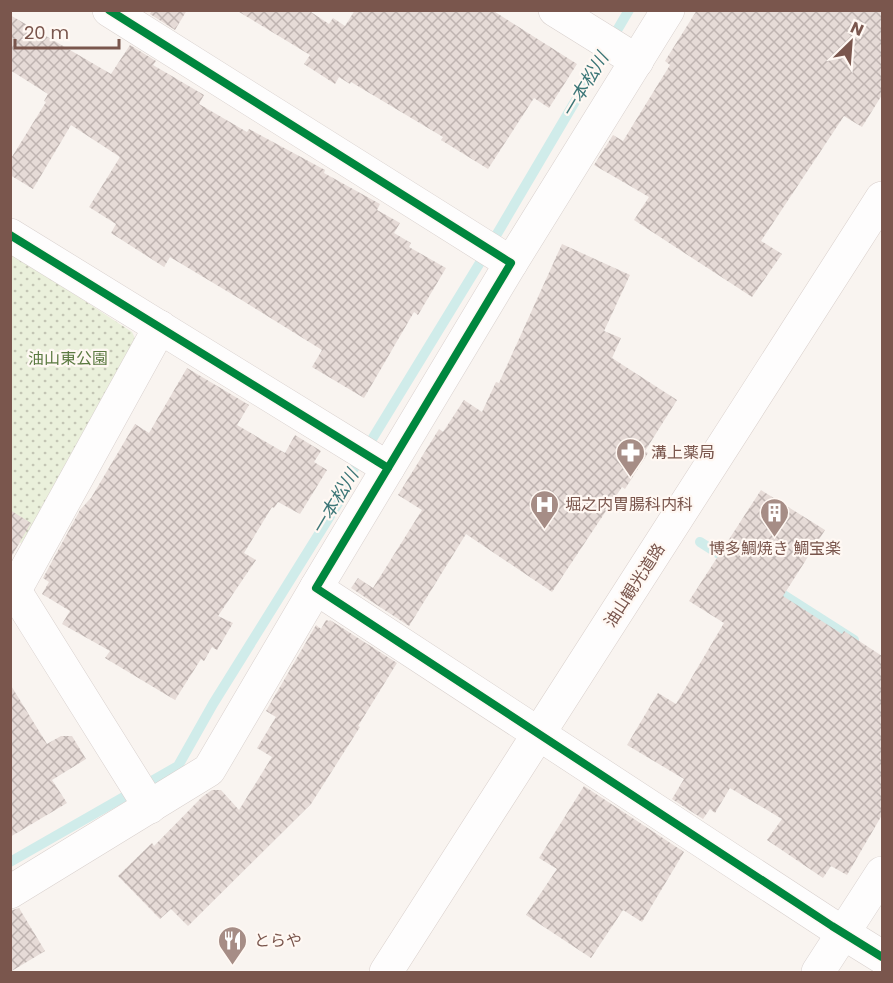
<svg xmlns="http://www.w3.org/2000/svg" width="893" height="983" viewBox="0 0 893 983" font-family="Poppins,'Noto Sans JP',sans-serif">
<defs>
<pattern id="park-dots" width="8" height="8" patternUnits="userSpaceOnUse" patternTransform="scale(1.5)"><rect width="8" height="8" fill="#eaf0db"/><path d="M2 2h.1M6 6h.1" fill="none" stroke="#c3c5b4" stroke-width="1.8" stroke-linecap="round"/></pattern>
<pattern id="building-cross-hatch" width="8" height="8" patternUnits="userSpaceOnUse" patternTransform="scale(1.5)"><rect width="8" height="8" fill="#e6dbd7"/><path d="M0 0l8 8M0 8l8-8" fill="none" stroke="#bfb4b1"/></pattern>
</defs>
<rect width="100%" height="100%" fill="#f9f4f0"/>
<polygon fill="url(#park-dots)" points="10,252 132,332 140,349 24,543 10,542"/>
<g fill="none" stroke-linecap="round" stroke-linejoin="round">
<g stroke="#d0ecea" stroke-width="10">
<polyline points="700,542 730,561"/>
<polyline points="771,587 854,640"/>
<polyline points="10,862 178,766 213,704 345,492 344,485 481,261 629,10"/>
</g>
</g>
<g fill="url(#building-cross-hatch)">
<polygon points="152,10 187,10 175,30 150,14"/>
<polygon points="236,10 308,10 329,24 333,18 345,26 355,10 492,10 577,64 549,108 534,98 488,169 441,140 443,137 351,82 350,84 339,77 335,84 304,64 310,55"/>
<polygon points="697,10 882,10 882,95 862,127 844,116 761,241 782,254 752,297 634,220 649,197 594,165 613,135 623,141 670,65 665,61"/>
<polygon points="10,15 111,74 130,45 156,61 153,65 204,95 199,104 247,132 249,129 325,170 324,173 380,204 377,210 400,223 394,233 411,243 409,247 446,268 418,315 414,312 364,398 312,367 322,350 240,299 170,257 164,267 111,233 116,224 89,207 120,157 71,125 33,189 10,175 10,160 46,102 44,101 48,94 10,70"/>
<polygon points="562,244 630,275 604,331 621,338 612,358 677,400 645,451 648,453 625,489 622,487 552,592 466,534 409,626 351,588 358,578 373,588 422,510 398,495 439,429 443,432 464,400 482,412 496,382 499,383"/>
<polygon points="187,368 249,405 237,425 285,453 295,435 321,451 314,462 327,470 300,514 278,502 274,508 272,507 244,553 256,560 218,616 233,623 217,650 212,647 204,661 201,659 175,700 105,658 110,651 62,624 70,611 42,594 49,582 43,578 80,510 91,498 135,424 149,433"/>
<polygon points="761,490 825,530 783,596 842,634 844,631 882,656 882,815 847,875 831,866 823,878 767,840 782,819 730,788 715,813 710,809 703,819 672,799 684,779 627,745 658,693 676,704 724,623 689,601"/>
<polygon points="10,510 31,523 10,559"/>
<polygon points="326,620 329,621 330,620 397,663 358,726 360,727 311,804 188,926 171,909 160,919 118,876 152,843 154,846 202,797 212,790 221,790 239,810 272,757 257,748 276,717 266,711 316,625 321,629"/>
<polygon points="10,684 47,744 61,736 72,736 86,759 52,780 67,803 10,837"/>
<polygon points="584,786 684,852 642,922 623,910 591,958 526,915 557,869 539,858"/>
<polygon points="19,908 45,951 10,972 10,911"/>
</g>
<g fill="none" stroke-linecap="round" stroke-linejoin="round">
<defs>
<g id="street">
<polyline points="109,10 511,263 388,468"/>
<polyline points="555,10 637,61"/>
<polyline points="10,235 388,468 316,588 832,926 882,957"/>
<polyline points="511,263 668,10"/>
<polyline points="10,583 150,807"/>
<polyline points="15,590 160,327"/>
<polyline points="10,892 209,770 316,588"/>
<polyline points="818,972 882,873"/>
</g>
<polyline id="secondary" points="386,972 882,198"/>
</defs>
<use href="#street" stroke="#d9d1ce" stroke-width="34"/>
<use href="#secondary" stroke="#d9cfcb" stroke-width="34"/>
<use href="#street" stroke="#fefdfd" stroke-width="33"/>
<use href="#secondary" stroke="#fefdfd" stroke-width="33"/>
<defs>
<g id="cycleway">
<polyline points="109,10 511,263 388,468"/>
<polyline points="10,235 388,468 316,588 832,926 882,957"/>
</g>
</defs>
<use href="#cycleway" stroke="#fff8f3" stroke-width="11"/>
<use href="#cycleway" stroke="#00873e" stroke-width="8"/>
</g>
<defs>
<symbol id="pharmacy-pin" viewBox="-11 -11 22 30"><path d="M0 17L-7.5 6A9.5 9.5 0 1 1 7.5 6Z" fill="#a68d86" stroke="#fff8f3"/><path d="M-2-6h4v4h4v4h-4v4h-4v-4h-4v-4h4Z" fill="#fff"/></symbol>
<symbol id="hospital-pin" viewBox="-11 -11 22 30"><path d="M0 17L-7.5 6A9.5 9.5 0 1 1 7.5 6Z" fill="#a68d86" stroke="#fff8f3"/><path d="M-5-5h3v3.5h4V-5h3V5h-3V1.5h-4V5h-3Z" fill="#fff"/></symbol>
<symbol id="building-pin" viewBox="-11 -11 22 30"><path d="M0 17L-7.5 6A9.5 9.5 0 1 1 7.5 6Z" fill="#a68d86" stroke="#fff8f3"/><path d="M-4-6H4V6H1V3H-1V6H-4ZM-2.5-4.3h1.7v1.8h-1.7ZM.8-4.3h1.7v1.8H.8ZM-2.5-1h1.7V.8h-1.7ZM.8-1h1.7V.8H.8Z" fill="#fff"/></symbol>
<symbol id="restaurant-pin" viewBox="-11 -11 22 30"><path d="M0 17L-7.5 6A9.5 9.5 0 1 1 7.5 6Z" fill="#a68d86" stroke="#fff8f3"/><path d="M-5-6h1v4h1v-4h1v4h1v-4h1v5L-1.5 .5V6h-2V.5L-5-1ZM5-6V6H3V1.5H1.5Q1.5-4 5-6Z" fill="#fff"/></symbol>
</defs>
<g fill-rule="evenodd">
<use href="#pharmacy-pin" x="614" y="436" width="33" height="45"/>
<use href="#hospital-pin" x="528" y="488" width="33" height="45"/>
<use href="#building-pin" x="758" y="496" width="33" height="45"/>
<use href="#restaurant-pin" x="216" y="924" width="33" height="45"/>
</g>
<g text-anchor="middle" stroke-width="4.5" stroke-linejoin="round" paint-order="stroke">
<g font-size="16" fill="#5b7a41" stroke="#fff8f3">
<text x="68" y="364">油山東公園</text>
</g>
<g font-size="16" fill="#7a564d" stroke="#fff8f3" text-anchor="start">
<text x="651" y="458">溝上薬局</text>
<text x="565" y="510">堀之内胃腸科内科</text>
<text x="775" y="554" text-anchor="middle">博多鯛焼き 鯛宝楽</text>
<text x="254" y="946">とらや</text>
</g>
<g font-size="16" fill="#7a564d" stroke="#fff8f3">
<text transform="translate(634 585) rotate(-57)" y="6">油山観光道路</text>
</g>
<g font-size="18" font-style="italic" fill="#3c7677" stroke="#fff8f3">
<text transform="translate(585 85) rotate(-59)" y="6">一本松川</text>
<text transform="translate(335 502) rotate(-59)" y="6">一本松川</text>
</g>
</g>
<rect width="893" height="983" fill="none" stroke="#7a564d" stroke-width="24"/>
<g transform="translate(851 42) rotate(25)" stroke="#fff8f3" stroke-width="4.5" paint-order="stroke">
<path d="M0-4.5L10 22L0 15L-10 22Z" fill="#7a564d"/>
<text y="-9" font-size="16" font-weight="bold" text-anchor="middle" fill="#7a564d">N</text>
</g>
<path d="M15 39v9h104v-9" fill="none" stroke="#7a564d" stroke-width="3"/>
<text x="24" y="39" font-size="18" fill="#7a564d" stroke="#fff8f3" stroke-width="4.5" paint-order="stroke">20 m</text>
</svg>
